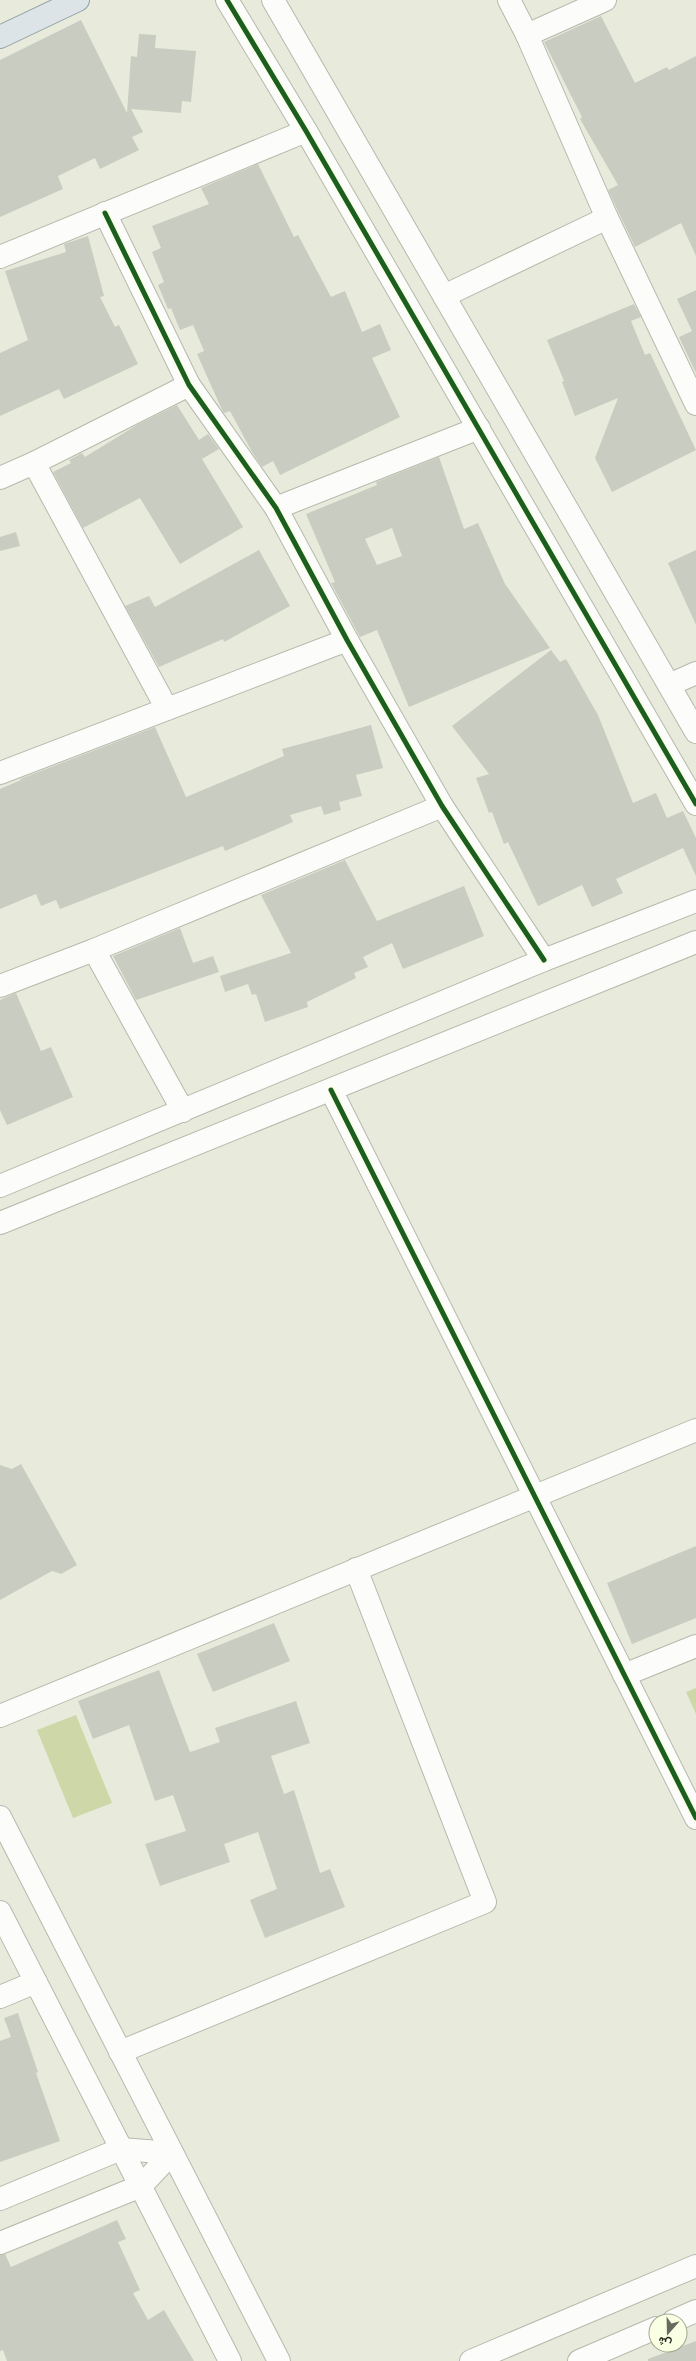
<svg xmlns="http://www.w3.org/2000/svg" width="696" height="2361" viewBox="0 0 696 2361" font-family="Lato,Vazirmatn,sans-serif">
<rect width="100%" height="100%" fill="#e8ebdb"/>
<g fill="#cdd7a7">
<polygon points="696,1688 696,1714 686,1692"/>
<polygon points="76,1715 112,1803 73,1818 37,1730"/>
</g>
<g fill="#c9ccc0" fill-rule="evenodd">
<polygon points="601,16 635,83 667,67 669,70 696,56 696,256 681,223 635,247 608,190 618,185 580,119 582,117 544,42"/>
<polygon points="81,20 127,113 131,56 137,57 139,34 156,35 155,48 196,51 191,102 182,101 181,113 131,109 143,132 132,137 139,150 100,169 95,158 58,176 63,189 0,217 0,60"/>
<polygon points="258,164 294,237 298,235 331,297 345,291 362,332 380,324 391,350 372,358 400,417 280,475 273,461 262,467 252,452 230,411 224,413 223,412 197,354 204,351 193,325 180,330 171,308 168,309 158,285 164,282 152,252 161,248 152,226 209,204 201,188"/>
<polygon points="88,236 104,296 100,297 115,327 119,325 138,364 64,399 59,389 0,416 0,353 28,340 5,271 66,252 64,244"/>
<polygon points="696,290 696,373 679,337 692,331 677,299"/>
<polygon points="634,304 641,317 631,321 645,355 650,353 696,450 612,492 595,458 618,398 575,416 562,382 564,381 547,340"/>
<polygon points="177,405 199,440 208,434 219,449 202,459 243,527 180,564 140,498 83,528 53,472 71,463 69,460 82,453 85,457 137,425"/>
<path d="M439,457L464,529L478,523L505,584L550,648L409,707L377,630L360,637L331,583L335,582L306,514L377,485L376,482ZM392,528L402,556L377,565L365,539Z"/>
<polygon points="16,532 20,546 0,551 0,537"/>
<polygon points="259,550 290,606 224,642 223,639 159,667 125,606 149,596 155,607"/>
<polygon points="696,550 696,625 668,563"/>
<polygon points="551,650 560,662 566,659 598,715 633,803 656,793 667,818 683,811 696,838 696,876 683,848 616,879 623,893 592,907 582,885 538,906 508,842 504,844 492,812 489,813 476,778 489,774 452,726"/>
<polygon points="371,725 383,768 356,775 362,796 339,802 341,810 324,815 321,806 290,815 293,822 225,851 223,846 60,909 56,900 41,906 36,894 0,909 0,789 21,780 20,779 155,727 186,797 284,756 282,749"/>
<polygon points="345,860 377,921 464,886 484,936 403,969 392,943 363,957 368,967 354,973 356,978 307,1002 308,1007 265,1022 256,994 252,995 248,984 225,992 220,976 291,953 261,895"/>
<polygon points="180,928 193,963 213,956 219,972 136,1000 113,956"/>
<polygon points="16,993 41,1051 51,1047 73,1097 7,1125 0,1110 0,1000"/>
<polygon points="21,1464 77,1565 61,1574 52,1571 0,1600 0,1465 12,1469"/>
<polygon points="696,1546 696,1618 632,1644 607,1583"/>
<polygon points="274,1623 290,1661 213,1692 197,1654"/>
<polygon points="159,1670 190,1752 220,1742 215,1728 296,1701 310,1743 271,1756 284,1794 294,1790 320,1873 330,1869 345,1907 265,1938 250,1900 277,1889 258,1832 224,1844 230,1862 160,1886 145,1844 186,1831 173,1795 155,1801 129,1725 93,1739 78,1701"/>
<polygon points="18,2013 38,2072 36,2073 60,2141 0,2162 0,2041 11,2037 4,2018"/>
<polygon points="117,2220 126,2239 118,2242 140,2290 133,2293 148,2320 164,2310 194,2361 7,2361 3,2350 0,2351 0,2255 5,2254 11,2267"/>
<polygon points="696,2341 696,2361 648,2361 648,2359"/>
</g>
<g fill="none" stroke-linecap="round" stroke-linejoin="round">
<defs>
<g id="minor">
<polyline points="227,0 306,131 696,804"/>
<polyline points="273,0 696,732"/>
<polyline points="509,0 527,35 607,218 696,404"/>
<polyline points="527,35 605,0"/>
<polyline points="105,213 189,385 276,508 347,640 442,806 544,960"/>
<polyline points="0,257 306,131"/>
<polyline points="444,296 607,218"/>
<polyline points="34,463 167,709"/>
<polyline points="0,478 34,463 189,385"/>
<polyline points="276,508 479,428"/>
<polyline points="669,685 696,673"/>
<polyline points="0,773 347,640"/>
<polyline points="94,950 183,1111"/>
<polyline points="0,986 94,950 442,806"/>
<polyline points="331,1090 696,1818"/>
<polyline points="0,1186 544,960 696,901"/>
<polyline points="0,1223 696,942"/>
<polyline points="624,1675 696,1646"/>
<polyline points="0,1716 696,1430"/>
<polyline points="0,1817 279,2361"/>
<polyline points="0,1912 230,2361"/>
<polyline points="0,1997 36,1982"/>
<polyline points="120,2052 485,1902 356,1569"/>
<polyline points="0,2199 121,2149 172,2153"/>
<polyline points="0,2243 141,2186 172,2153"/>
<polyline points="673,2321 696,2311"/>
<polyline points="471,2361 696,2266"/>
<polyline points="579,2361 656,2328"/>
</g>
<polyline id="major" points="0,37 78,0"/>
</defs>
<use href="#minor" stroke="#b6b9ac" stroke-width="24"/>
<use href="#major" stroke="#92a1a2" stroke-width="24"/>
<use href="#minor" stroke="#fcfcfa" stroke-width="22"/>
<use href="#major" stroke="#dce4e7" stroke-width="22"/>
<defs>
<g id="cycleway">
<polyline points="227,0 306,131 696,804"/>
<polyline points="105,213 189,385 276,508 347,640 442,806 544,960"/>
<polyline points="331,1090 696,1818"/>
</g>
</defs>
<use href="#cycleway" stroke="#f8ffe2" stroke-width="8"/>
<use href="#cycleway" stroke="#1b5e20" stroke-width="5"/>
</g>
<g transform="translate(668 2333) rotate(200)"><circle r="19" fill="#f8ffe2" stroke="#a2a792"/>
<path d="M0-3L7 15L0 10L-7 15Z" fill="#676a5e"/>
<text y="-6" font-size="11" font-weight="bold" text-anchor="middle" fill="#22241a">ش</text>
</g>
</svg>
